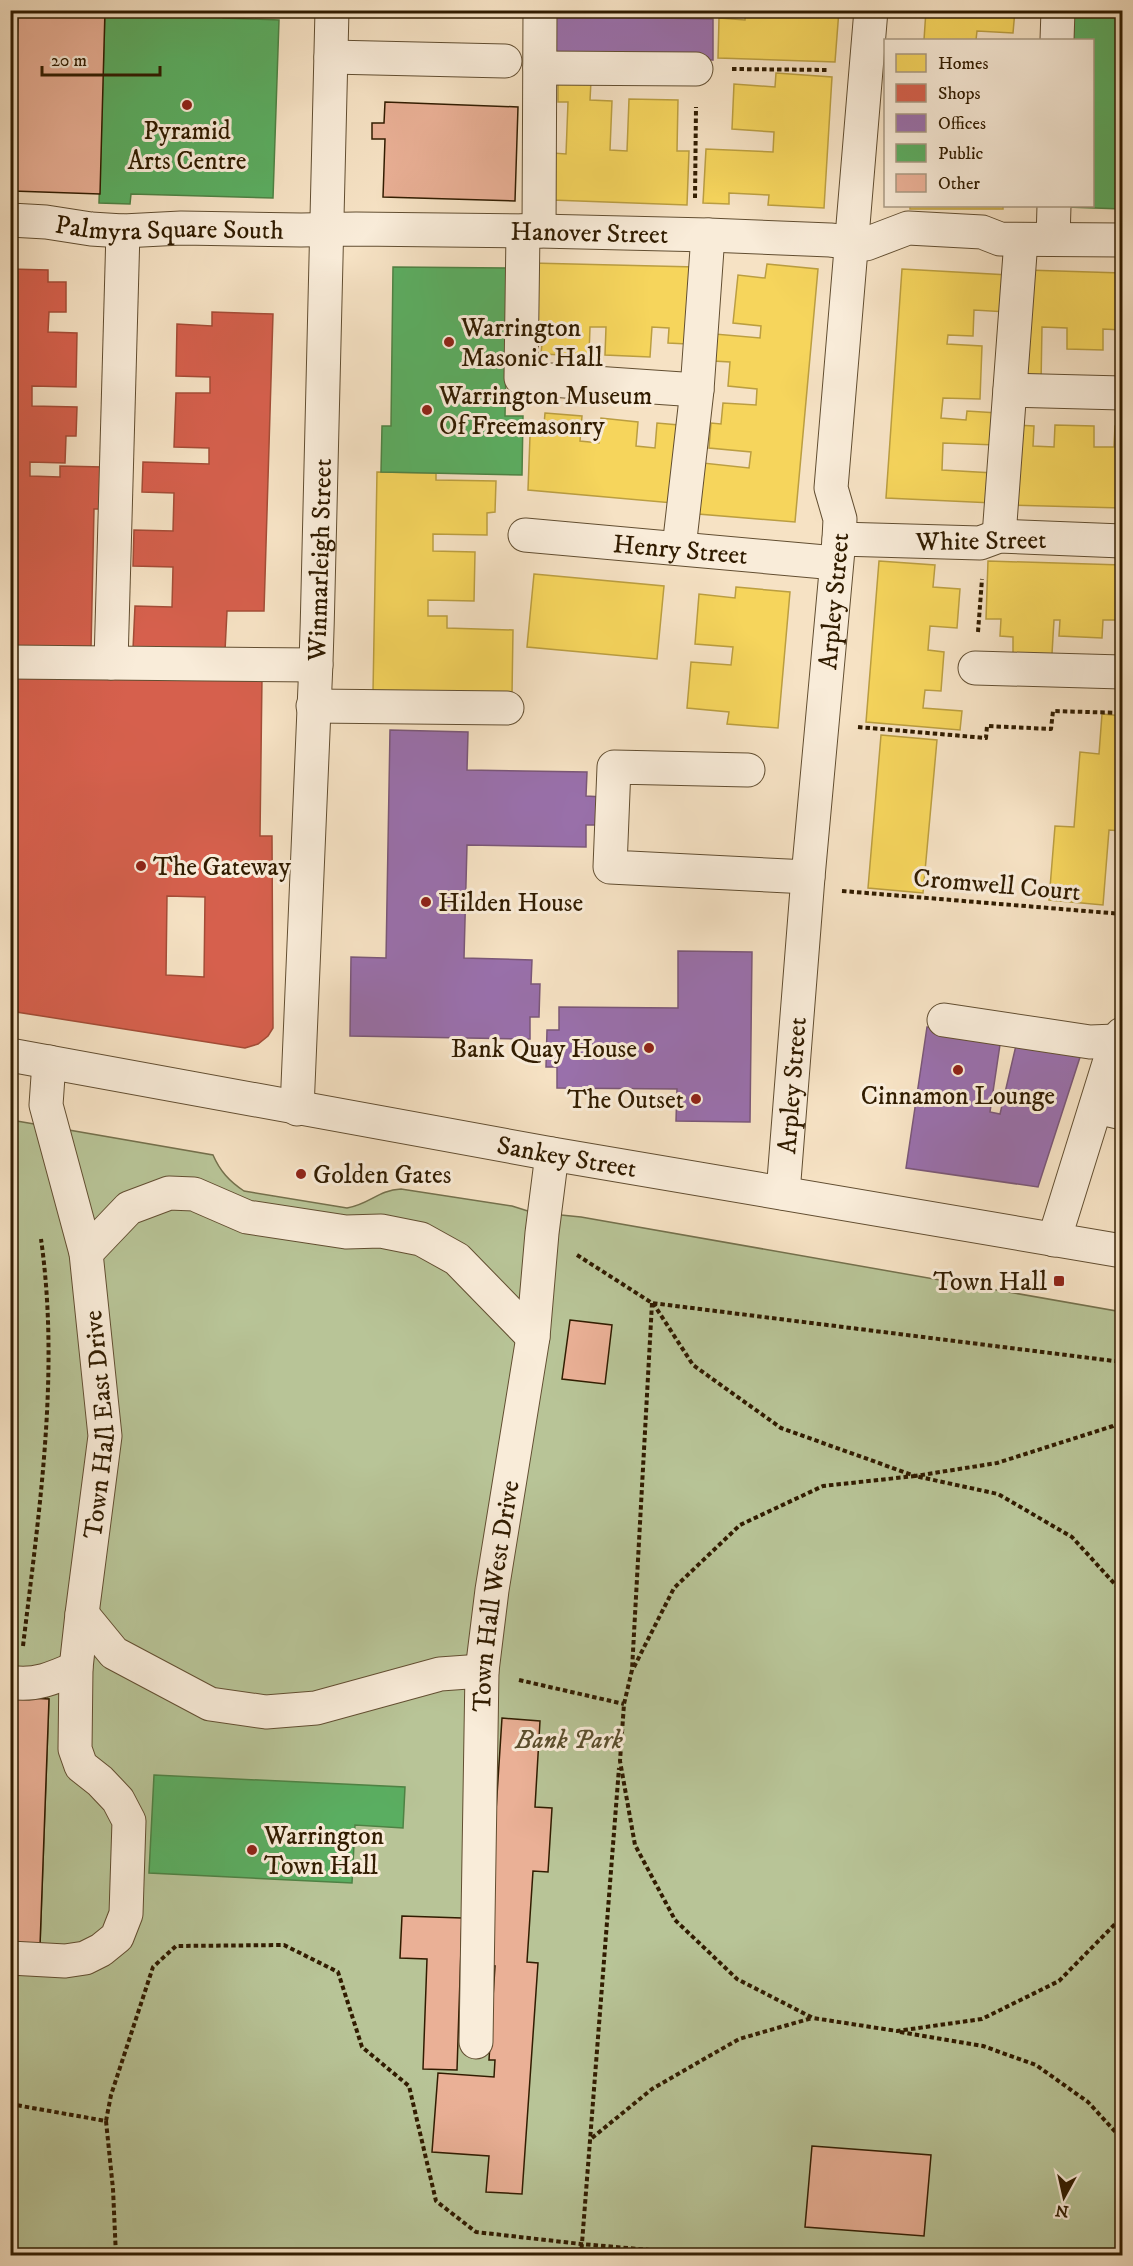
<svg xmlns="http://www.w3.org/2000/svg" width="1133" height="2266" viewBox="0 0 1133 2266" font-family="'IM FELL DW Pica',serif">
<rect width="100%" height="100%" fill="#f6e2c4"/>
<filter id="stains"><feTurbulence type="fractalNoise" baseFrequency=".00333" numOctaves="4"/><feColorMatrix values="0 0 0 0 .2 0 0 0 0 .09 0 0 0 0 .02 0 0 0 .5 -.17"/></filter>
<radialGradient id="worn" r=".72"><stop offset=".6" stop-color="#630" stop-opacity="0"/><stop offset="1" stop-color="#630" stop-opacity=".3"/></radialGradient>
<path fill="#b8c497" stroke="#74704c" stroke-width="1.5" d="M11,1120L213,1155C220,1171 229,1181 244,1191L347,1208C370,1204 378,1190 401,1189L512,1206L531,1212L581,1217L1122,1312V2255H11V1945L40,1946L49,1699L11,1665Z"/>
<g fill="#f6d55c" stroke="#bb9e40" stroke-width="1.5">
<polygon points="746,10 839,10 835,62 718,58 719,18 745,20"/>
<polygon points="926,10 1015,10 1013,33 977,31 976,40 924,40"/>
<polygon points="776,73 832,77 824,208 768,205 769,195 729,193 729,204 703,203 706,149 773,152 774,132 732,129 734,84 775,87"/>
<polygon points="558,80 591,81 590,100 612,101 610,150 627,151 629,99 678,100 677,151 689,151 687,205 552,200 553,153 566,154 568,102 558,102"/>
<rect x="910" y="206" width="93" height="3"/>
<polygon points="531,263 696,267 687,344 668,343 669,328 652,327 650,357 605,355 606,327 590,327 589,356 541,354 542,344 529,343"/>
<polygon points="767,264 818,269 795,522 698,514 703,463 749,468 751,452 709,448 711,423 721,424 723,403 756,405 757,389 728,386 730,362 713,361 715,334 760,338 761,326 733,323 738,275 765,278"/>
<polygon points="902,269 1009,275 1007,312 974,310 973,336 948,335 947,344 982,346 980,399 943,398 941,418 966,420 967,411 998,413 996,445 943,443 942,470 994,473 993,503 886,498"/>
<polygon points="1026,270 1122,273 1122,330 1103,329 1103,350 1067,349 1067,328 1042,327 1041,385 1020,374"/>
<polygon points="545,413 582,416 580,441 599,443 601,418 638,422 636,446 655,448 657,423 679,425 673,503 528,490 530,436 543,436"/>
<polygon points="1015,425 1034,426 1033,446 1054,447 1055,425 1094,426 1094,447 1114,447 1115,426 1122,427 1122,508 1009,505"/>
<polygon points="377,472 436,473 436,480 496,481 495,512 487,513 487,535 433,534 433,551 475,552 474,601 428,600 428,616 447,616 447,628 513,630 512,695 373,692"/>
<polygon points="879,561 935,565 933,587 960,589 957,628 930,626 928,650 944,652 941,691 925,690 923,708 962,711 960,730 866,722"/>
<polygon points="988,561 1122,565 1122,637 1120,637 1121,620 1103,620 1102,638 1059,636 1060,620 1054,620 1052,654 1013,653 1013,637 1000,636 1001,619 986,619"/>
<polygon points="534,574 664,586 657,659 527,647"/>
<polygon points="736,587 790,592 778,728 727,724 729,712 687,708 691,662 731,665 733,647 695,644 699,594 735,598"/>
<polygon points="1102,714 1122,716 1122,831 1109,830 1103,905 1049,900 1055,826 1074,827 1080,752 1099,754"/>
<polygon points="881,735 937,740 923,893 868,888"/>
</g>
<g fill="#d6604d" stroke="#a44c36" stroke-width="1.5" fill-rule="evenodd">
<polygon points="10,80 16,80 13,173 10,173"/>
<polygon points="10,269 48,270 48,282 66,282 66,312 49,312 48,332 77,333 76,387 32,386 32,406 77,407 76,436 66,436 65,463 30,462 30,476 60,477 60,466 103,467 102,509 94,509 91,649 10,650"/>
<polygon points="212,312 273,314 264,611 227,611 225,651 133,649 135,606 172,607 173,567 133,566 134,530 173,531 174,493 142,492 143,462 209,464 209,448 174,447 176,393 210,393 210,377 176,376 177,324 212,326"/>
<path d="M10,673L262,677L260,836H272L273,1028L268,1036L258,1044L245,1048L10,1011ZM167,896L205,897L204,977L166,975Z"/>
</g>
<g fill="#9970ab" stroke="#7a5778" stroke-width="1.5">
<polygon points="552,10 607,10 607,17 713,19 713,60 552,57"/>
<polygon points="390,730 468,732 467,770 587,772 586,796 603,797 603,825 586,825 586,847 467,845 464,958 532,960 531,984 540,984 539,1017 530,1017 530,1039 350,1036 351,957 386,958"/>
<polygon points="678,951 752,952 750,1122 676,1121 677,1089 557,1088 557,1067 546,1067 547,1030 559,1030 559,1007 678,1008"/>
<polygon points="927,1027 1001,1038 990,1112 1000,1114 1017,1041 1082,1051 1038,1187 906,1168"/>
</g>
<g fill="#5aae61" stroke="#4e8244" stroke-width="1.5">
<polygon points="204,10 223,10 223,18 279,20 273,198 131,194 130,204 99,203 105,15 204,17"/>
<polygon points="1074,10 1122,10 1122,209 1068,207 1069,206 1092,206 1092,40 1073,40"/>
<polygon points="393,267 508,268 505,416 523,416 522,475 381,472 382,426 391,426"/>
<polygon points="154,1775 405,1787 403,1828 355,1825 352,1883 149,1873"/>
</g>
<g fill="#eab096" stroke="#311c00" stroke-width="1.5">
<polygon points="10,10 18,10 16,80 10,80"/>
<polygon points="18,10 105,10 100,194 13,191"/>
<polygon points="385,102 518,107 515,201 383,197 385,139 372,139 372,123 384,123"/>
<polygon points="570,1320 612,1325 605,1384 562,1379"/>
<polygon points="10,1697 49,1699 40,1946 10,1945"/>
<polygon points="502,1718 540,1721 535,1807 552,1808 548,1872 533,1871 527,1962 538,1963 522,2194 486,2192 489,2156 432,2152 438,2073 494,2077 495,2060 489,2060 495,1966 486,1965"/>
<polygon points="402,1916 462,1918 457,2070 423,2069 427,1959 400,1958"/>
<polygon points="812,2146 931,2155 924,2236 805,2227"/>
</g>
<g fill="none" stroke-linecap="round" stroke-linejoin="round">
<defs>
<g id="minor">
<polyline points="1057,40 1058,10"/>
<polyline points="331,57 505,61"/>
<polyline points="540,68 696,69"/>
<path id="s1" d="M10,220L46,222L91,229L123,231L181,228L301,230L356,229L539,231L708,235L830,240L866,244L908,228L982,232L1000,239L1122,240"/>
<polyline points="523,231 521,378 697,390"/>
<polyline points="539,231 540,10"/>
<polyline points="1053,239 1054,206"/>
<polyline points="1010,390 1122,393"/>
<path id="s2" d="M525,535L836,563"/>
<polyline points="999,536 1021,240"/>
<polyline points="839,539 980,543 999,536 1122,541"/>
<polyline points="679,548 697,390 708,235"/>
<polyline points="10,662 316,665"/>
<polyline points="111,663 123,231"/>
<polyline points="975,668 1122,672"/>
<polyline points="313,706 507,708"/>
<polyline points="748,770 614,767 610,867 808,877"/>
<polyline points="944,1020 1090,1042 1116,1041"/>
<path id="s3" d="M10,1055L552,1154L1122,1251"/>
<polyline points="1096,1107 1122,1113"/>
<path id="s4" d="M297,1109C302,960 311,811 316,662C323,445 328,228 332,10"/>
<path id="s5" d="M783,1193L808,877L839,539L840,519L831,488L871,10"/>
<polyline points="1054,1240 1116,1041 1122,1034"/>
<polyline points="86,1253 129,1208 169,1193 194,1194 247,1217 346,1232 381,1231 421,1239 457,1259 533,1337"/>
<polyline points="82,1614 114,1653 210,1704 266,1712 316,1708 440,1674 482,1671"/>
<path d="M10,1682C34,1687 56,1677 76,1668"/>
<path id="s6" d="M10,1958L65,1961L85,1958L101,1950L117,1937L126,1914L129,1821L118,1800L100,1781L81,1766L75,1749L76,1668L82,1614L105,1436L86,1253L46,1105L49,1062"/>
<path id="s7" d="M476,2042L482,1671L492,1590L533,1337L542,1233L552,1154"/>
</g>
</defs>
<use href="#minor" stroke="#624e31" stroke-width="35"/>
<g stroke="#311c00" stroke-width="4" stroke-dasharray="4.5 3" stroke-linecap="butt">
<polyline points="732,69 829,70"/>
<polyline points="695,198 696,107"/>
<polyline points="978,632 982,579"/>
<polyline points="858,727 986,738 987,726 1051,729 1053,711 1122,713"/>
<polyline points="842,891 1122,914"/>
<polyline points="577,1255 652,1303 1122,1362"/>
<polyline points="652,1303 632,1670 624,1704 620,1761 635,1845 675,1920 737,1979 813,2018 897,2031 982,2019 1059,1981 1122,1917"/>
<polyline points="653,1303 693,1365 781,1428 915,1476 997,1463 1113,1426 1122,1421"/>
<path d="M23,1646C39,1512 60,1374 41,1239"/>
<polyline points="634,1667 674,1588 740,1525 823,1486 915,1476 998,1494 1072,1537 1122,1592"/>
<polyline points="519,1680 624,1704"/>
<polyline points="900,2032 983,2046 1036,2065 1088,2102 1122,2139"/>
<polyline points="10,2104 106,2121 111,2095 153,1967 176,1946 284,1945 338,1972 362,2047 409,2086 436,2201 476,2232 581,2244 721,2256"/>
<polyline points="106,2121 113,2189 116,2256"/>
<polyline points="592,2138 652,2089 739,2039 812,2018"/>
<polyline points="581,2256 619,1768"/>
</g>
<use href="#minor" stroke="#f9ecd9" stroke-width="33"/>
</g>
<g fill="#8f2418" stroke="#f9ecd9" stroke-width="2">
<circle cx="187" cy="105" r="6"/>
<circle cx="449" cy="342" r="6"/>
<circle cx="427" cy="410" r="6"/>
<circle cx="141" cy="866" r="6"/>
<circle cx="426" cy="902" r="6"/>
<circle cx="649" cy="1048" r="6"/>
<circle cx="958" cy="1070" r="6"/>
<circle cx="696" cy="1099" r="6"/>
<circle cx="301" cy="1174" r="6"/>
<rect x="1053" y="1275" width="12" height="12" rx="3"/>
<circle cx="252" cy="1850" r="6"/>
</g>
<g text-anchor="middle" stroke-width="6" stroke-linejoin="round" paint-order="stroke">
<g font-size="26" fill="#311c00" stroke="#f9ecd9" text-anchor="start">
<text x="187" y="139" text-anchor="middle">Pyramid<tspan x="187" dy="30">Arts Centre</tspan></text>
<text x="461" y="336">Warrington<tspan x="461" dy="30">Masonic Hall</tspan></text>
<text x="439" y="404">Warrington Museum<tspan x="439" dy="30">Of Freemasonry</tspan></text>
<text x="153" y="875">The Gateway</text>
<text x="438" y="911">Hilden House</text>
<text x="637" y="1057" text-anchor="end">Bank Quay House</text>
<text x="958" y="1104" text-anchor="middle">Cinnamon Lounge</text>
<text x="684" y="1108" text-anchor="end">The Outset</text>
<text x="313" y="1183">Golden Gates</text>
<text x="1047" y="1290" text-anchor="end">Town Hall</text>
<text x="264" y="1844">Warrington<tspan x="264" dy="30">Town Hall</tspan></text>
</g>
<g font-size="26" fill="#311c00" stroke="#f9ecd9">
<text dy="9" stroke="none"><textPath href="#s1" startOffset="160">Palmyra Square South</textPath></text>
<text dy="9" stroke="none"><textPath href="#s1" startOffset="580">Hanover Street</textPath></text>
<text transform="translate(981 540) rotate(-1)" y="9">White Street</text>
<text dy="9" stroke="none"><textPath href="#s2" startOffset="156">Henry Street</textPath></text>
<text dy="9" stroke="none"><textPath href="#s4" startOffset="550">Winmarleigh Street</textPath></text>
<text dy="9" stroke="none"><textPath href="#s5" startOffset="594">Arpley Street</textPath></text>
<text transform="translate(997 884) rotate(5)" y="9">Cromwell Court</text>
<text dy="9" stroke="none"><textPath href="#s5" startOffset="108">Arpley Street</textPath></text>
<text dy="9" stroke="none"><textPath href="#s3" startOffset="566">Sankey Street</textPath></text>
<text dy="9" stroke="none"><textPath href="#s6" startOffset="650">Town Hall East Drive</textPath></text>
<text dy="9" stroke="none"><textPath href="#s7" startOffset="447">Town Hall West Drive</textPath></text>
</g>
<g font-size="26" font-style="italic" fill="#5a4e2d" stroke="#f9ecd9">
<text x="569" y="1748">Bank Park</text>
</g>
</g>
<rect width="1133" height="2266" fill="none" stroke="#f6e2c4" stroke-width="36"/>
<rect x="12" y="12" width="1109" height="2242" fill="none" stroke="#311c00" stroke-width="3"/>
<rect x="18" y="18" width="1097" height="2230" fill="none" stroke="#311c00" stroke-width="1.5"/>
<rect x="884" y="39" width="210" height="168" fill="#f9ecd9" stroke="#a99982" stroke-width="1.5"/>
<rect x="896" y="54" width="30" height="18" fill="#f6d55c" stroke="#a99982" stroke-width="1.5"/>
<text x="938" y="69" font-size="18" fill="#311c00">Homes</text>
<rect x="896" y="84" width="30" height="18" fill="#d6604d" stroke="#a99982" stroke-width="1.5"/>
<text x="938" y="99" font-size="18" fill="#311c00">Shops</text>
<rect x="896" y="114" width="30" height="18" fill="#9970ab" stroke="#a99982" stroke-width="1.5"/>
<text x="938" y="129" font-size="18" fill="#311c00">Offices</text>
<rect x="896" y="144" width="30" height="18" fill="#5aae61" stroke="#a99982" stroke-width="1.5"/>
<text x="938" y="159" font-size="18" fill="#311c00">Public</text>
<rect x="896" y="174" width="30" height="18" fill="#eab096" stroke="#a99982" stroke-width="1.5"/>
<text x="938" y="189" font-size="18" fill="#311c00">Other</text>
<g transform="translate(1064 2197) rotate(188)" stroke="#f9ecd9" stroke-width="4.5" paint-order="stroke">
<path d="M0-4.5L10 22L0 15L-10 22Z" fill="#311c00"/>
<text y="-9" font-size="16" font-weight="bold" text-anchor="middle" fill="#311c00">N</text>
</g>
<path d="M42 66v9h118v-9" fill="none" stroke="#311c00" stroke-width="3"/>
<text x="51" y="66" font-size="18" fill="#311c00" stroke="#f9ecd9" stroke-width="4.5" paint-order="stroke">20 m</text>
<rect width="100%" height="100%" filter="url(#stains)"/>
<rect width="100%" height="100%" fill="url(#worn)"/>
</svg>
